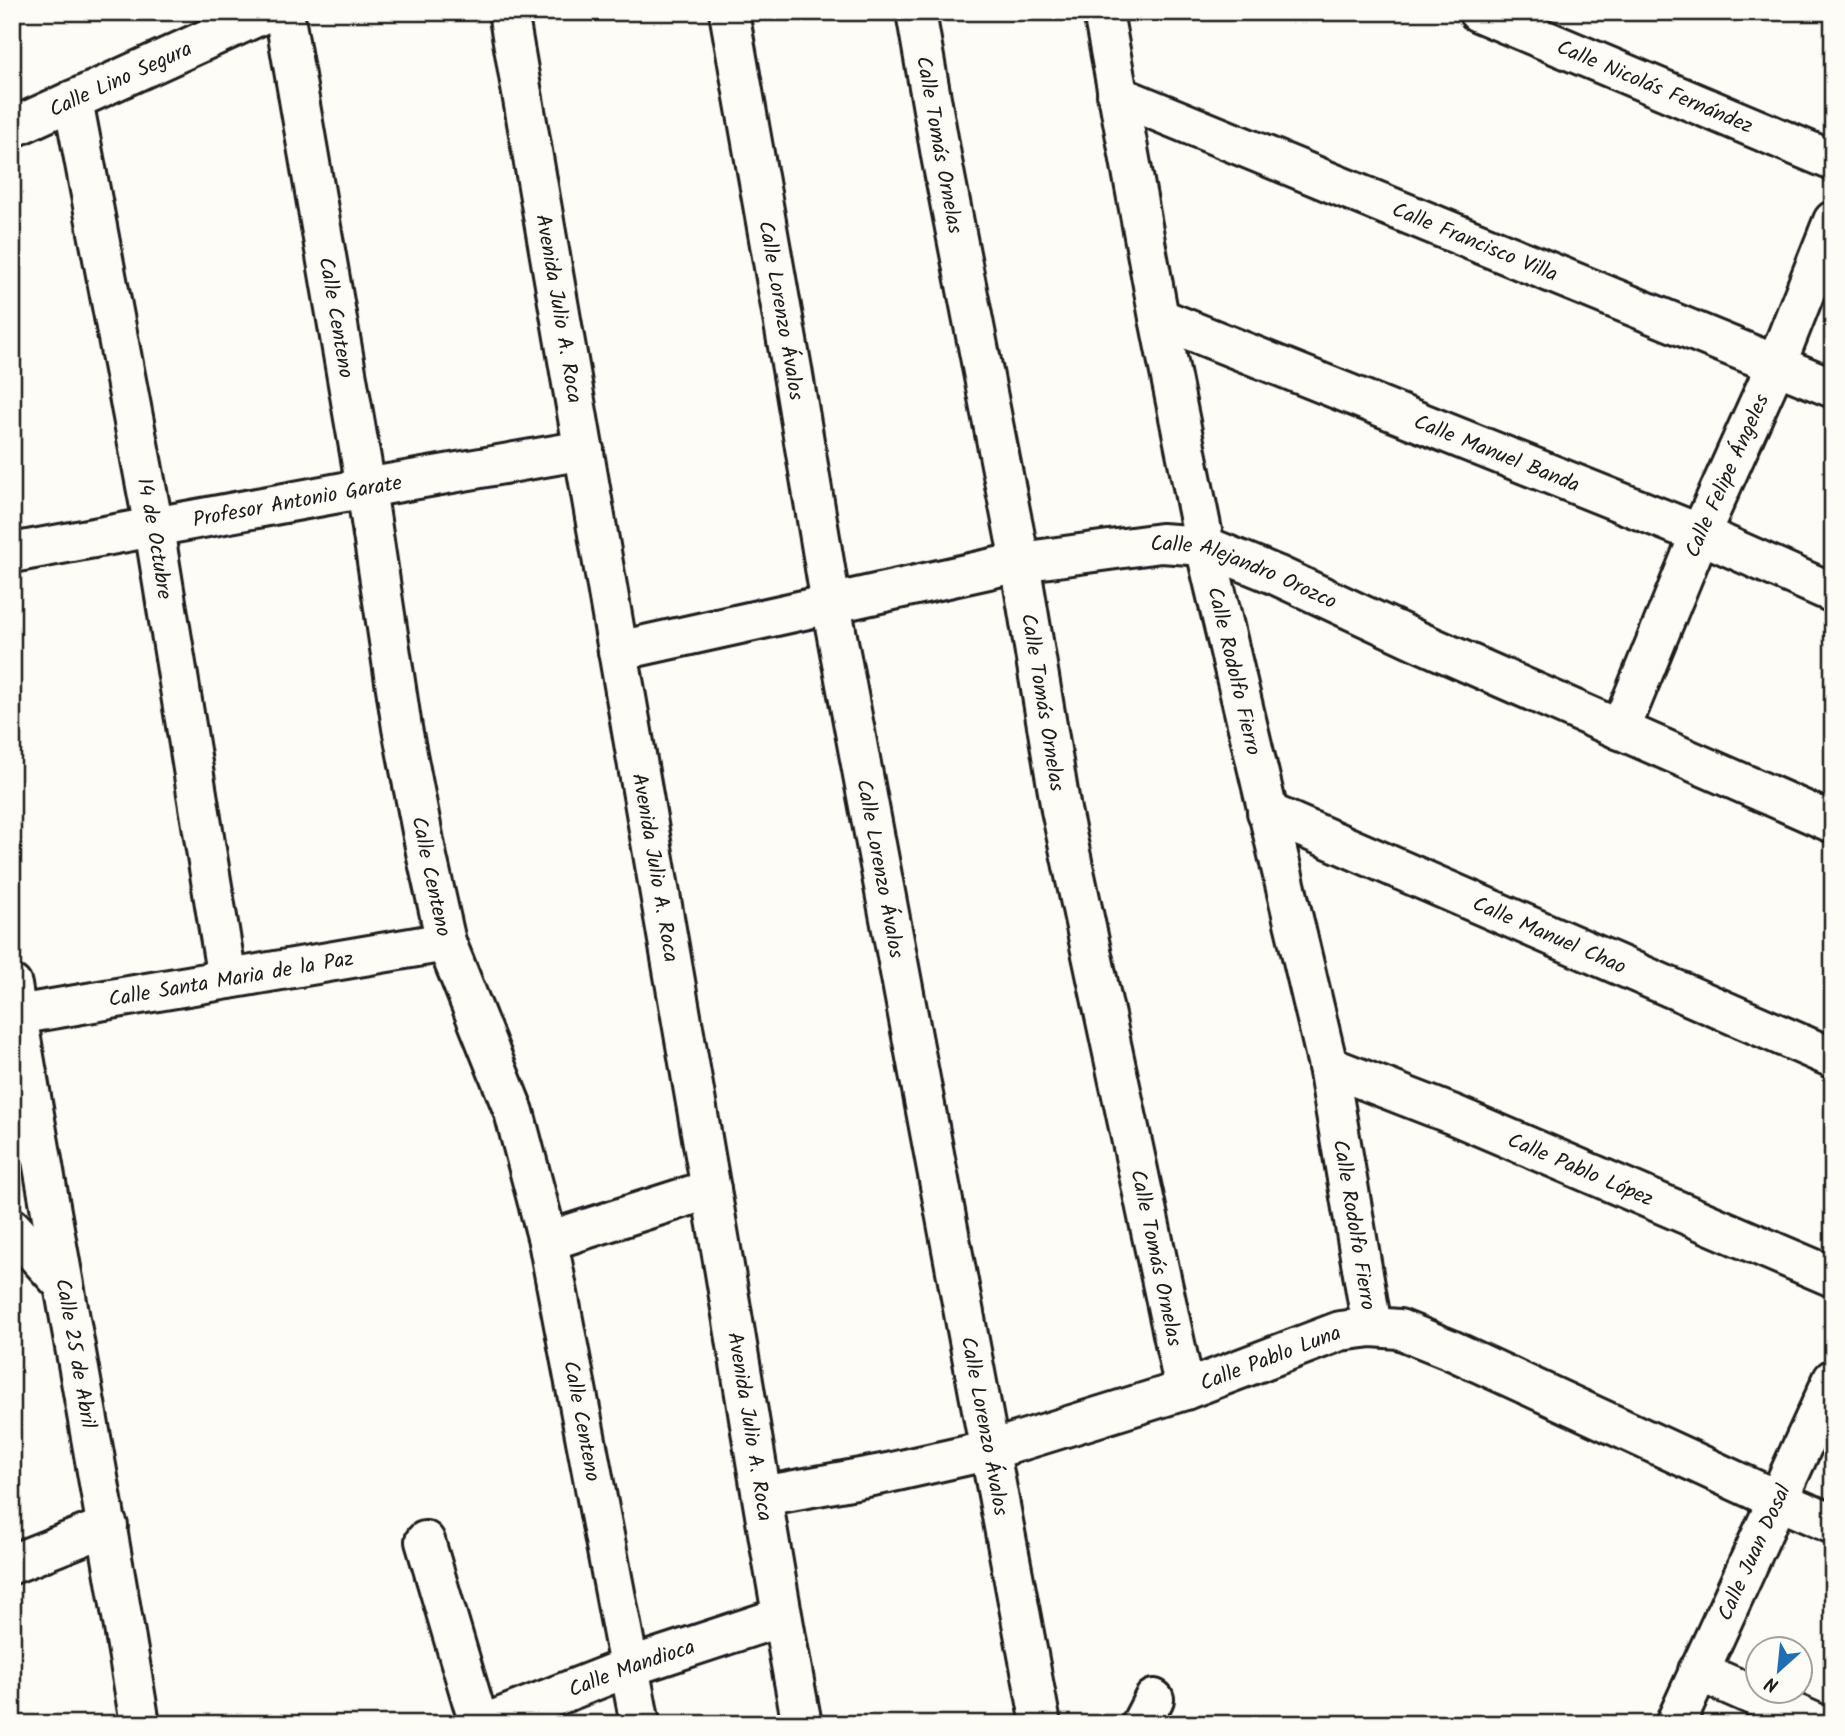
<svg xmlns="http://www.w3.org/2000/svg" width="1845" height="1736" viewBox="0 0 1845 1736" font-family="Kalam,sans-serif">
<rect width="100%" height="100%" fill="#fdfcf7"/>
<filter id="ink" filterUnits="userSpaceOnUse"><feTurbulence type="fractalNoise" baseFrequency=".0143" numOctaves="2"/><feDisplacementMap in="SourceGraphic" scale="14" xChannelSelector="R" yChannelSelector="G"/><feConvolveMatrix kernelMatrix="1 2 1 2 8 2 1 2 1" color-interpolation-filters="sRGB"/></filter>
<g filter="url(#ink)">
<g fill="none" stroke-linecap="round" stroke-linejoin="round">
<defs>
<g id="minor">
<path id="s1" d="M284,12L366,488L402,728L427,857L446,942L514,1112L548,1241L640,1724"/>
<path id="s2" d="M508,12C576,405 644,798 711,1190C742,1368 768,1547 802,1724"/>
<path id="s3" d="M729,12L792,369L831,604L1041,1724"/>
<path id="s4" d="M916,12L942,161L1020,562L1061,810L1185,1390"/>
<path id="s5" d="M1103,12L1159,318L1205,546L1328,1066L1372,1327"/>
<path id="s6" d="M1478,12L1833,161"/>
<path id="s7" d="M1117,95L1833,388"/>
<path id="s8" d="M73,100L154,528L227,979"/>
<path id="s9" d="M12,128L267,12"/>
<path id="s10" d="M1159,318L1700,534L1833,593"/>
<path id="s11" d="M12,553L366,488L584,450"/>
<path id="s12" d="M618,651L1020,562L1161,543L1205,546L1276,575L1418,641L1833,823"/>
<path id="s13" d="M1620,730L1700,534L1776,365L1833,221"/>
<path id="s14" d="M1267,812L1833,1058"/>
<path id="s15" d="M12,985C53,1232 100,1477 140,1724"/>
<path id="s16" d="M17,1015L446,942"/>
<path id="s17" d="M1328,1066L1454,1115L1833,1277"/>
<polyline points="12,1228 62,1283"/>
<polyline points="548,1241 711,1189"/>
<path id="s18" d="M763,1496L888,1473L991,1450L1185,1390L1340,1331L1372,1327L1399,1329L1449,1349L1777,1500L1833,1524"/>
<polyline points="425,1541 479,1724"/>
<polyline points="12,1564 108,1526"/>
<polyline points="1698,1671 1818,1724"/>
<path id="s19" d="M484,1724L629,1667L781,1617"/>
<polyline points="1141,1724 1154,1699"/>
<path id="s20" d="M1675,1724L1833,1379"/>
</g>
</defs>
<use href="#minor" stroke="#1c1c1c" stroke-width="44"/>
<use href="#minor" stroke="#fdfcf7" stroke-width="38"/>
</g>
</g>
<g text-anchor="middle" stroke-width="6" stroke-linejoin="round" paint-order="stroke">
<g font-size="21" fill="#1c1c1c" stroke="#fdfcf7">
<text dy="7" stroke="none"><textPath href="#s9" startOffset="119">Calle Lino Segura</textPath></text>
<text dy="7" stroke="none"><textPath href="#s6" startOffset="192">Calle Nicolás Fernández</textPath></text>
<text dy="7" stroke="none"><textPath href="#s4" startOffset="135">Calle Tomás Ornelas</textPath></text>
<text dy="7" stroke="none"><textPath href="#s7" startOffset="387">Calle Francisco Villa</textPath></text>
<text dy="7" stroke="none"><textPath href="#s2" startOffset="301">Avenida Julio A. Roca</textPath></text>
<text dy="7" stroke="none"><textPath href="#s3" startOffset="303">Calle Lorenzo Ávalos</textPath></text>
<text dy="7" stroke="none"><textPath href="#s1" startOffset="310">Calle Centeno</textPath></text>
<text dy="7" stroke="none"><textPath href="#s10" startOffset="364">Calle Manuel Banda</textPath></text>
<text dy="7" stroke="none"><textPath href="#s13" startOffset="276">Calle Felipe Ángeles</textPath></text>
<text dy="7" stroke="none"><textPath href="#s11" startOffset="290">Profesor Antonio Garate</textPath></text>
<text dy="7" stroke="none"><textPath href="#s8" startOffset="446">14 de Octubre</textPath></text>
<text dy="7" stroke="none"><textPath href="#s12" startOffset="642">Calle Alejandro Orozco</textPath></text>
<text dy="7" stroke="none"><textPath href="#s5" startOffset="672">Calle Rodolfo Fierro</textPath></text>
<text dy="7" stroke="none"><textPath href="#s4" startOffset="702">Calle Tomás Ornelas</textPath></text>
<text dy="7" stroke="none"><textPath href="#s2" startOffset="868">Avenida Julio A. Roca</textPath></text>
<text dy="7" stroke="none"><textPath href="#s3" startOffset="870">Calle Lorenzo Ávalos</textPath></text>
<text dy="7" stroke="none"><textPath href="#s1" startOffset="877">Calle Centeno</textPath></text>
<text dy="7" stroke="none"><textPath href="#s14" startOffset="308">Calle Manuel Chao</textPath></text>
<text dy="7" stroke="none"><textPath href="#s16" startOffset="217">Calle Santa Maria de la Paz</textPath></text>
<text dy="7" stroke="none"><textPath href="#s17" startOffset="273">Calle Pablo López</textPath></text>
<text dy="7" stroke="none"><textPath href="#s5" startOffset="1239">Calle Rodolfo Fierro</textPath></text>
<text dy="7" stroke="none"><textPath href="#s4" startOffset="1269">Calle Tomás Ornelas</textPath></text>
<text dy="7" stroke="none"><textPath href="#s15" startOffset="374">Calle 25 de Abril</textPath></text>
<text dy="7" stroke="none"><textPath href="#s18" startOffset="527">Calle Pablo Luna</textPath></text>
<text dy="7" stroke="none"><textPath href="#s1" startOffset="1444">Calle Centeno</textPath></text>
<text dy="7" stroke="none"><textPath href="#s3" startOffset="1437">Calle Lorenzo Ávalos</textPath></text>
<text dy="7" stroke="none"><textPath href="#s2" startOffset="1435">Avenida Julio A. Roca</textPath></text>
<text dy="7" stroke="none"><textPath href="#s20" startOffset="189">Calle Juan Dosal</textPath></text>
<text dy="7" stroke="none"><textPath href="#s19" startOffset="158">Calle Mandioca</textPath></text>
</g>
</g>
<rect width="1845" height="1736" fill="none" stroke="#fdfcf7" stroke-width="42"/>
<rect x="21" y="21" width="1803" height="1694" fill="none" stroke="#1c1c1c" stroke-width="2.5" filter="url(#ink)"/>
<g transform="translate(1779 1670) rotate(207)"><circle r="33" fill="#fdfcf7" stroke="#a3a29f" stroke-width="2"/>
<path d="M0-5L12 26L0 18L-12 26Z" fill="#1f6fb2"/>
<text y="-10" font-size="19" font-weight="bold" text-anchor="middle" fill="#1c1c1c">N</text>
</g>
</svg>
